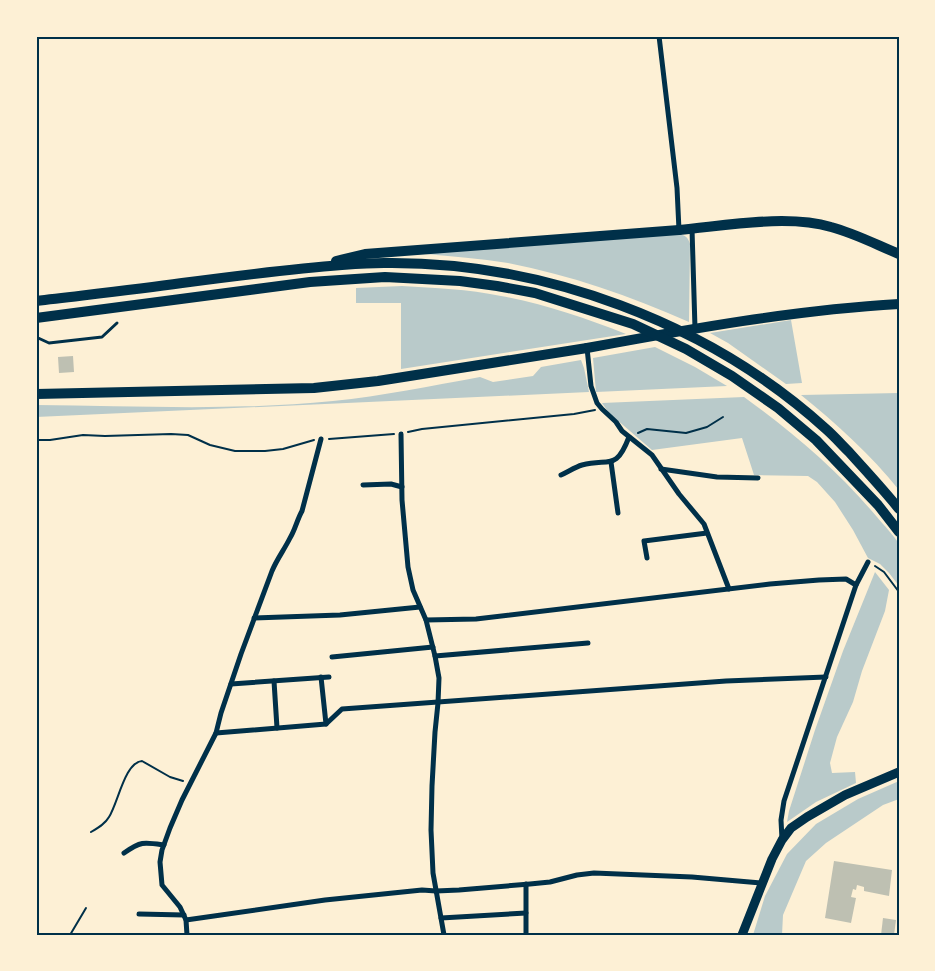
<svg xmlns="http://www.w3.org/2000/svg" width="935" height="971" viewBox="0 0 935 971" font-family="'Source Sans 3',sans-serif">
<rect width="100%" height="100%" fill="#fdf0d5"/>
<g fill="#b9caca">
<path d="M678,234C685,235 688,237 690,244L689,322C630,296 570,275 508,263C475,258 442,255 409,253Z"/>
<path d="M402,286C435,288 468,289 501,296C544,304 585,318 626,334L401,369V303H356V288Z"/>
<polygon points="791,320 802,383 786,384 728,343 710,333"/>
<polygon points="655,347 695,367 727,386 596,392 593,358"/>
<path d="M581,360L584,368L589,392L36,417V405C135,406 235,411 333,401C382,396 431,386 480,377L493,382L533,376L541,367Z"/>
<path d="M899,393V490C871,455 836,423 801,395Z"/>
<path d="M744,397C795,434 837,470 877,517C882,523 896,538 899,544C901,550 899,578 899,586L889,573L880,564L868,558L853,530L835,502L817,482L808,476L754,475L742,438L652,450L609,413L602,403Z"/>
<polygon points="875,572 889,590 885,611 862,671 853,702 837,737 830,763 832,773 855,772 856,783 816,802 787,822 789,811 815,730 843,651"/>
<polygon points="899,781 899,799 883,805 826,843 806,861 783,915 782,935 753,935 765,896 787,854 816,824 858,799"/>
</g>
<g fill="#bec0b2">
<polygon points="73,356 74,372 59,373 58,357"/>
<polygon points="834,861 892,870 889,896 864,891 864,887 857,885 856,890 853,889 851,897 856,898 851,923 825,918"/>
<polygon points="883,918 896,920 894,935 881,935"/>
</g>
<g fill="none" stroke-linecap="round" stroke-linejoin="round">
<g stroke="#003049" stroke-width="2">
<polyline points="408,432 422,429 574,414 595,410"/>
<polyline points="638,433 647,429 686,433 707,427 723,417"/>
<polyline points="329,439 394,434"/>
<polyline points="36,440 50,440 83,435 105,436 171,434 188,435 210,445 235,451 265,451 283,449 314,440"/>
<polyline points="875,566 884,572 899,592"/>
<path d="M91,832C98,828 105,824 109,817C118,803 125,762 142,761L170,777L183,781"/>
<polyline points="70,935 86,908"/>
</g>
<polyline stroke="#003049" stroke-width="3" points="36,337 49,343 102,337 117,323"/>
<g stroke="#003049" stroke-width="5">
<polyline points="659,36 677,188 679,230"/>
<polyline points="692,229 695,328"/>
<polyline points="587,348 591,386 597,403 602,409 616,422 622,431 652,455 679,494 704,524 729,589"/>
<polyline points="401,434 402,500 408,567 413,590 426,620 435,656 439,678 438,703 435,732 432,786 431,830 433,873 444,935"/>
<polyline points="611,462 618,513"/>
<polyline points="661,469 717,477 758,478"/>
<path d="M561,475C568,472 575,467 582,465C610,458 616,471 629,437"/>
<polyline points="363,485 391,484 402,487"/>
<polyline points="647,558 644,541 707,533"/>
<polyline points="254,618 340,615 420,607"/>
<polyline points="426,620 476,619 770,584 819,580 846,579 856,585"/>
<polyline points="435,656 588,643"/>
<polyline points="332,657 433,647"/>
<polyline points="321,677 326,724"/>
<polyline points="274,681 277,728"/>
<polyline points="231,684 329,677"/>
<polyline points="216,733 326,724 342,709 726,681 826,677"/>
<polyline points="782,839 781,820 784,801 856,585 868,562"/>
<path d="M124,853C141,841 144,842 164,845"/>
<polyline points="526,884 526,935"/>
<polyline points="139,914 184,915"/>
<polyline points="441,918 526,913"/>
<polyline points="186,920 325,900 422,890 436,891 459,890 530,884 550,882 577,875 594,873 692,877 761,883"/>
<path d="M187,935L186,920L180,907L162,885L160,862L162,850L170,828L182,800L216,733L221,713L241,654L272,571C277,559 284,550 290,538C295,530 297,520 302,511L321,439"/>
</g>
<polyline stroke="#003049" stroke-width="9" points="742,935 772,859 782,840 791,828 807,817 845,795 899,772"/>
<g stroke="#003049" stroke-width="10">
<path d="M679,230C724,226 787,214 831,227C854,233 877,245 899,254"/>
<path d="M587,348C690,329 794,310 899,304"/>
</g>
<g stroke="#003049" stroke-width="10">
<polyline points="336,261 365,254 679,230"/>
<path d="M36,301C85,295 133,290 182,283C235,276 288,269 342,265C356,264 370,263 384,263C542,261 708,322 826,429C834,436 841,444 849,452C866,471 883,489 899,509"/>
<polyline points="36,318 310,282 385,277 460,281 497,286 535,293 633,324 686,349 732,376 778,408 816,440 878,505 899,532"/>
<polyline points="36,394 314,388 378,381 587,348"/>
</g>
</g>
<rect width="935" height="971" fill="none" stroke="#fdf0d5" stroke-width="75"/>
<rect x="38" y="38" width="860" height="896" fill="none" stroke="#003049" stroke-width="2"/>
</svg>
